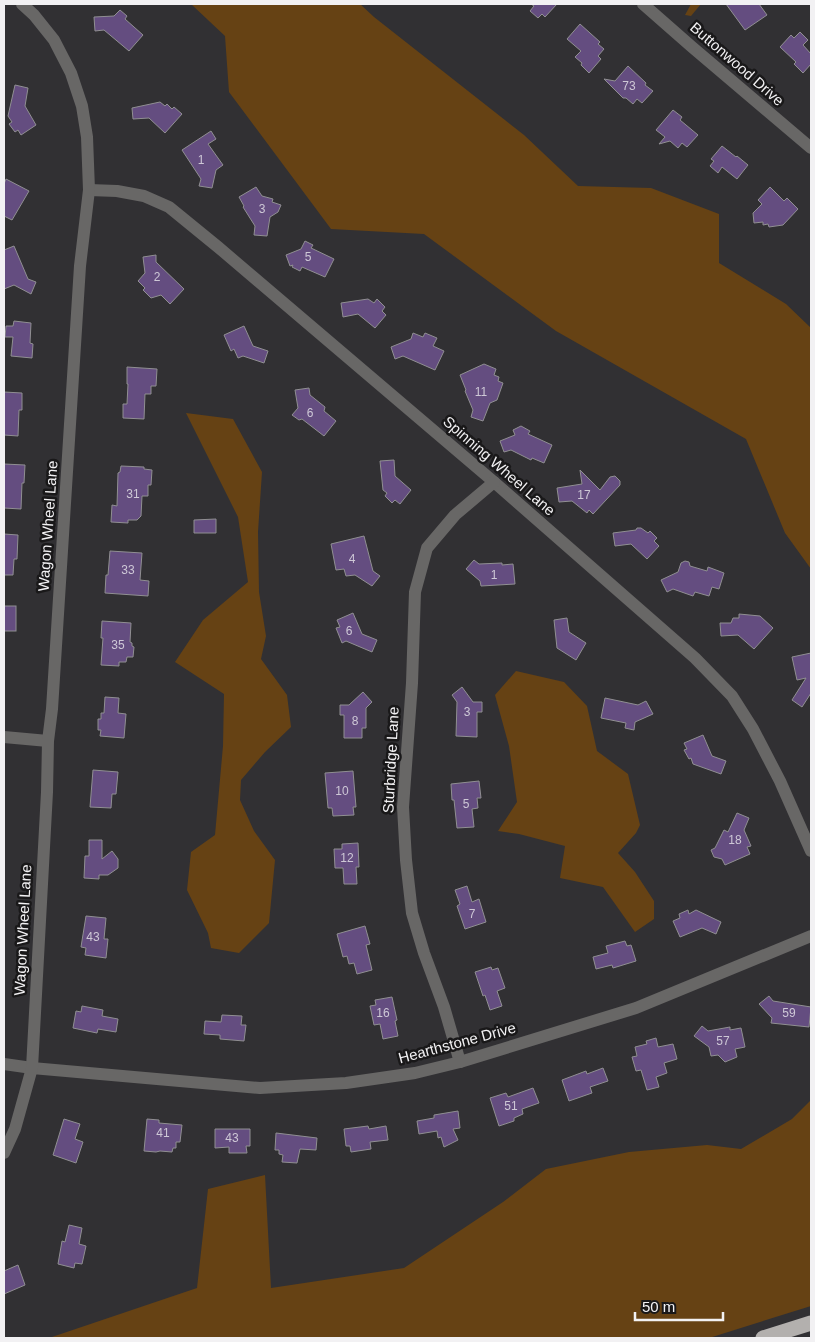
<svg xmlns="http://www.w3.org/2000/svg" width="815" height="1342" viewBox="0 0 815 1342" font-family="Arial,sans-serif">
<rect width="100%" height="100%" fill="#313033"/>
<g fill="#664214">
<polygon points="191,4 360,4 374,17 524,135 578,186 651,188 719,214 719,263 786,304 811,328 811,569 785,533 746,439 556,331 424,234 331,229 229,92 225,36"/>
<polygon points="691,4 701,4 691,16 685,15"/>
<polygon points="186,413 233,419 262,472 258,532 259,592 266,636 261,659 287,695 291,727 265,752 241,780 240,800 254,831 275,860 269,923 239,953 211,948 208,933 187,890 191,852 215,835 223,746 224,694 175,662 203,620 248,582 238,517"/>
<polygon points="516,671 564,682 587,706 597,751 628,774 640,825 636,833 618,853 635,872 654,901 654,919 635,932 603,887 560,878 565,846 519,834 498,831 517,802 509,746 495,695"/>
<polygon points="811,1100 811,1306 709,1338 49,1338 197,1288 208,1189 265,1175 271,1288 404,1268 503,1202 546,1169 629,1152 707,1145 741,1149 792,1119"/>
</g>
<g fill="#644d80" stroke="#908f92">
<polygon points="531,4 557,4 545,17 542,14 538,18 530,11 534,6"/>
<polygon points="726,4 759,4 767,15 745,30"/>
<polygon points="120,10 127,16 125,19 143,35 129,51 104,30 95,31 94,17 114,16"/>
<polygon points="580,24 600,42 598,44 604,49 598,56 601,59 589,73 581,65 582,63 575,57 581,51 567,39"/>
<polygon points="800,32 808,40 803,45 811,54 811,64 803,73 794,64 796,62 780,47 791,35 794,38"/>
<polygon points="628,66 646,83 645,85 653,91 642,103 637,99 633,104 626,98 623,98 604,79 615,81"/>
<polygon points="15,85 28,88 25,106 36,125 21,135 18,130 15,132 9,124 12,122 8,116"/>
<polygon points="160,102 165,106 167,104 172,109 174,107 182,114 165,133 149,118 133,119 132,108"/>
<polygon points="673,110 682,117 680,120 698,135 687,147 682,143 678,148 670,141 659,144 665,137 656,130"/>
<polygon points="211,131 216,139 208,144 223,165 216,170 212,188 199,186 201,179 182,150"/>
<polygon points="722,146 736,157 737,156 748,165 737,179 722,167 718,173 710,166 714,161 711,159"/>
<polygon points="6,179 29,191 12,220 4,216 4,184"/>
<polygon points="256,187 262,196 273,199 272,202 281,205 278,212 270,217 267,236 254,235 255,226 243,207 244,206 239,197"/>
<polygon points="770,187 784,201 787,198 798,209 783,225 769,227 768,224 763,225 763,222 754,223 753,213 762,204 758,200"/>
<polygon points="305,241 313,245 311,248 334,259 325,277 302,267 300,271 292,267 293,265 290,266 286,255 301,249"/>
<polygon points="14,246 28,279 36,282 31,294 14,285 4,289 4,250"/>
<polygon points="156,255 156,262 184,289 170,304 161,295 151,298 143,290 145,288 138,281 145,273 143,257"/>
<polygon points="368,299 374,303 377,299 385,307 382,311 386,315 375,328 358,314 343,317 341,303"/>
<polygon points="14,321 31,323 30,343 33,344 32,358 11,356 13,337 5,337 6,326 13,326"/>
<polygon points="244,326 253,346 268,351 264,363 243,356 238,358 234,349 231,351 224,335"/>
<polygon points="413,333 423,337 425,333 437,338 433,346 444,351 435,370 403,356 395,359 391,347 411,339"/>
<polygon points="484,364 496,369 494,375 499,377 498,381 503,383 497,400 490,403 483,421 471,417 473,410 465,391 466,390 460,375"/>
<polygon points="127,367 157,369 156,386 151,386 151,394 145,394 144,419 123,418 123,404 127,404 128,384 127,384"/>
<polygon points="309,388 310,395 325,407 324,411 336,421 324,436 302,419 299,420 292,415 298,408 295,390"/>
<polygon points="4,392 22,393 22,410 19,410 18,436 4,435"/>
<polygon points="521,426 530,431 528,434 552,445 544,463 532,458 531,460 511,450 504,452 500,441 515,435 513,430"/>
<polygon points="394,460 395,476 411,490 400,504 395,500 392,503 385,496 387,493 383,490 380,461"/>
<polygon points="4,464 25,465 24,483 22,483 21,509 4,508"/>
<polygon points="121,466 144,467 144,469 152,470 151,485 148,485 148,496 142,496 141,516 137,520 128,520 128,523 111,522 112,505 117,506 118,473 120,472"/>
<polygon points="580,470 600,490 610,477 615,476 620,481 620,485 593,514 589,510 587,513 572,501 559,502 557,488 582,484"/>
<polygon points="216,519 216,533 194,533 194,520"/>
<polygon points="637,528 641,528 648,533 650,531 657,538 654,541 659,546 647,559 631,544 615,546 613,533 636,530"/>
<polygon points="4,534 18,535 17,559 14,559 13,575 4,575"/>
<polygon points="364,536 373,571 380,576 372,586 355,575 346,576 344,569 336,570 331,544"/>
<polygon points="110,551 142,553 140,580 149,581 148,596 105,593 106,575 108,575"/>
<polygon points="474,560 479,564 502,563 502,565 513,564 515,584 481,586 480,581 466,569"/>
<polygon points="685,561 689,562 690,566 707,571 708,567 724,573 719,589 712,587 709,596 695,592 693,596 673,589 667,592 661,580 678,572 681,563"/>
<rect x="4" y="606" width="12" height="25"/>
<polygon points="353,613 362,634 377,640 372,652 346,641 342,643 336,628 340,627 337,620"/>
<polygon points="739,614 760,616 773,628 754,649 738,635 721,636 720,623 731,623 733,618 739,618"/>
<polygon points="567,618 569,632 586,643 576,660 557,648 554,620"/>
<polygon points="102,621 131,623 130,642 132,643 132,646 134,647 133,657 127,657 126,662 119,662 119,666 101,665 103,638 101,638"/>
<polygon points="811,653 811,693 802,707 792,700 806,678 797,680 792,657"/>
<polygon points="462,687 473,702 482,702 482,712 477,712 477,737 456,736 457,702 452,695"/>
<polygon points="363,692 372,702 366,708 366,728 362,728 362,738 344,738 344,715 340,715 340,705 349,705"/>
<polygon points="105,697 119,698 118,713 126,714 124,738 100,736 101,730 98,730 98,719 101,719 101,713 104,713"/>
<polygon points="605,698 638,705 646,701 653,714 635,722 634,730 625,728 626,723 601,718"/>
<polygon points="703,735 712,756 726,761 721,774 693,764 691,758 689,759 684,750 687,749 684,743"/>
<polygon points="93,770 118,772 116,794 112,794 111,808 90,807"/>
<polygon points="353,771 356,807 353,807 354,815 333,816 332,808 328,808 325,773"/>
<polygon points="479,781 481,798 477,798 478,808 472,809 474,827 457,828 454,800 452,800 451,784"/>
<polygon points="737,813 749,818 744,830 751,846 747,847 750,854 725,865 722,859 714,857 711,850 715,848 724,830 728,832"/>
<polygon points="89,840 102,840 102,859 112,851 118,859 118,868 108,875 99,875 99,879 84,878 85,856 89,856"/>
<polygon points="358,843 359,867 356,867 357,884 344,884 343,868 335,868 334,849 342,849 342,844"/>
<polygon points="467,886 472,902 479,899 486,922 465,929 457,906 460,904 455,890"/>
<polygon points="688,910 689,914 696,910 721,922 716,934 702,928 680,937 673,921 680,918 679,914"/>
<polygon points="86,916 106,918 104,939 108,939 106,958 85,955 86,948 81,947"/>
<polygon points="365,926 370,944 366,945 372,970 357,974 354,963 349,964 347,956 343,957 337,934"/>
<polygon points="625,941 627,946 631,945 636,961 613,968 612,965 596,969 593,957 608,953 606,946"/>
<polygon points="491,967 492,970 498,968 505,988 497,991 502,1006 490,1010 485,995 483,996 475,972"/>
<polygon points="769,996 773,1001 811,1007 809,1027 771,1023 772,1018 759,1004"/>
<polygon points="392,997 397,1020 395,1021 398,1036 383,1039 380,1024 374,1025 370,1006 376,1005 375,1000"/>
<polygon points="82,1006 103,1010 102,1016 118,1019 116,1032 98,1029 97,1033 73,1028 76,1011 81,1012"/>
<polygon points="222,1015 242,1016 241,1025 246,1025 244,1041 220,1039 220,1035 204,1034 205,1021 221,1022"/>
<polygon points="702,1026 708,1031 730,1027 730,1030 741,1028 745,1047 735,1049 737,1057 725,1062 718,1055 711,1056 709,1047 694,1036"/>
<polygon points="656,1038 658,1047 673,1044 677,1059 664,1063 667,1073 656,1077 659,1087 647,1090 641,1070 636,1071 632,1057 637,1056 635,1047 647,1044 646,1041"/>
<polygon points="603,1068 608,1081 590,1087 592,1093 569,1101 562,1080 586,1071 587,1074"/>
<polygon points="533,1088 539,1103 522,1109 523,1114 514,1118 514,1121 499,1126 490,1098 506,1093 508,1097"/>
<polygon points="458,1111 460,1128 453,1129 458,1140 444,1147 441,1137 438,1138 437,1131 419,1134 417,1121 434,1118 434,1115"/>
<polygon points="64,1119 80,1124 75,1139 83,1142 76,1163 53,1155"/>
<polygon points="147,1119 159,1120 159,1123 182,1125 180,1142 176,1142 176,1148 173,1148 172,1152 160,1151 156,1152 144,1151"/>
<polygon points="368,1126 369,1129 386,1126 388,1140 370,1142 371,1149 351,1152 350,1146 346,1146 344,1129"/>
<polygon points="215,1129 250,1129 250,1146 246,1146 247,1153 229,1153 229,1147 215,1148"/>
<polygon points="276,1133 317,1138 316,1150 300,1149 297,1163 282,1162 283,1155 279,1154 279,1150 275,1150"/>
<polygon points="69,1225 82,1228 79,1244 86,1246 82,1264 75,1263 74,1268 58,1264 62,1241 65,1242"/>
<polygon points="18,1265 25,1285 4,1294 4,1271"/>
</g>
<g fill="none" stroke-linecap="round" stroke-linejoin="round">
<g stroke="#686766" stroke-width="12">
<polyline points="643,4 692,47 811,148"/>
<polyline points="89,190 117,191 144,196 169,207 218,247 494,482 695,658 732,696 753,729 780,781 811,851"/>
<polyline points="4,737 48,741"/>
<polyline points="460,1062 444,1007 424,953 412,913 406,860 403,807 412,683 415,592 427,548 455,515 494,482"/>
<polyline points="4,1064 32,1068 260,1088 346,1083 415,1073 460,1062 636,1008 811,936"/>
<polyline points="4,1153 15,1129 32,1068 47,792 48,741 52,709 80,266 89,190 87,137 82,106 71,73 54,40 34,15 22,4"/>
</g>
<polyline stroke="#b3b0ae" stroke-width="15" points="763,1338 811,1323"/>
</g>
<g text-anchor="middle" stroke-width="5" stroke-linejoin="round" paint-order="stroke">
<g font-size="12" fill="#cec8d6">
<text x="629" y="90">73</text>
<text x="201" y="164">1</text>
<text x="262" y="213">3</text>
<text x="308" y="261">5</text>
<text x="157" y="281">2</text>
<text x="481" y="396">11</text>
<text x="310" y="417">6</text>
<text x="133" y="498">31</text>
<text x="584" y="499">17</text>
<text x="352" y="563">4</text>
<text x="128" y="574">33</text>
<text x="494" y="579">1</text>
<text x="349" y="635">6</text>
<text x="118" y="649">35</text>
<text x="467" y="716">3</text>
<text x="355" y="725">8</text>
<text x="342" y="795">10</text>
<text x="466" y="808">5</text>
<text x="735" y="844">18</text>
<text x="347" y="862">12</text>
<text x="472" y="918">7</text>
<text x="93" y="941">43</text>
<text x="383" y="1017">16</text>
<text x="789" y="1017">59</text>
<text x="723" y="1045">57</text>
<text x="511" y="1110">51</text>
<text x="163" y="1137">41</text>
<text x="232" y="1142">43</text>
</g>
<g font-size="15" fill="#f2f1f3" stroke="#191819">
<text transform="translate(737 64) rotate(41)" y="5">Buttonwood Drive</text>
<text transform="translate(499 466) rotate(41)" y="5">Spinning Wheel Lane</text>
<text transform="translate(48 526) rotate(-86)" y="5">Wagon Wheel Lane</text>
<text transform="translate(391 760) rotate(-87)" y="5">Sturbridge Lane</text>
<text transform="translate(23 930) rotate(-87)" y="5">Wagon Wheel Lane</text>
<text transform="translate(457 1043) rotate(-15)" y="5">Hearthstone Drive</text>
</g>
</g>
<rect width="815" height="1342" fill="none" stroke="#f2f1f3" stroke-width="10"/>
<path d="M635 1312v8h88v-8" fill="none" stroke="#f2f1f3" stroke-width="2.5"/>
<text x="642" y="1312" font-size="15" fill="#f2f1f3" stroke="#191819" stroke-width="4" paint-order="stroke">50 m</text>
</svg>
